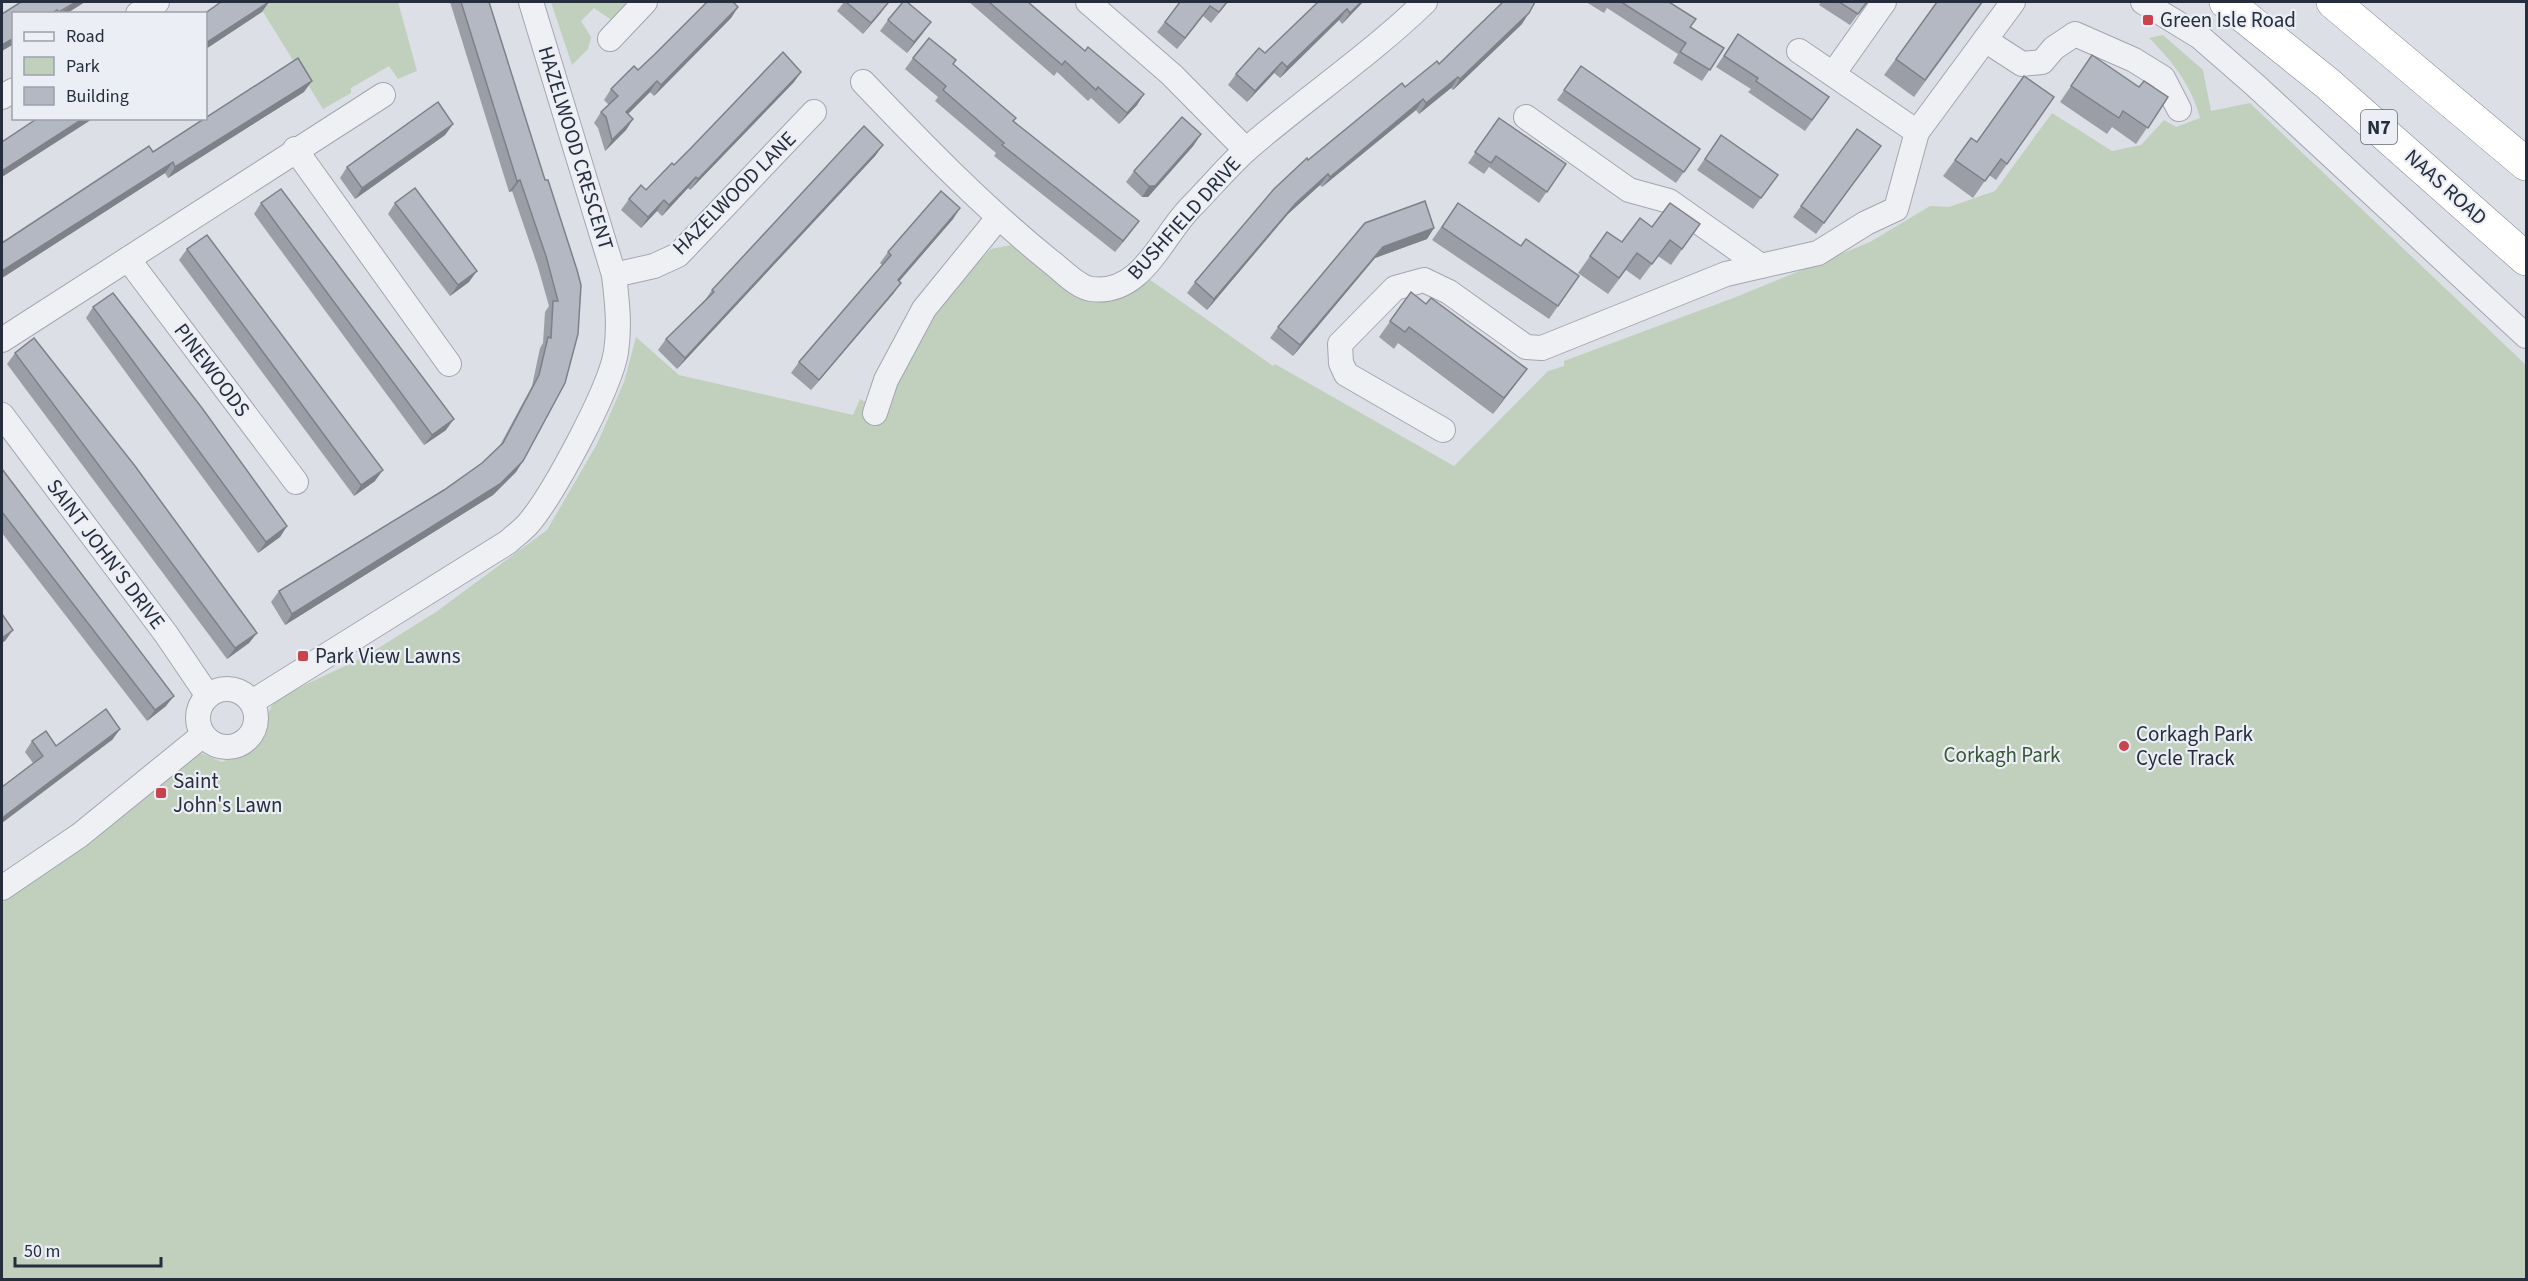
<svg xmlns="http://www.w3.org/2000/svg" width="2528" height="1281" viewBox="0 0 2528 1281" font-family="'Source Sans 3',sans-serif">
<rect width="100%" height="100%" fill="#dcdfe6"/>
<g fill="#c1d0bd">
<polygon points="257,2 398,2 417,71 398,79 389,66 351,88 351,93 323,109"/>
<polygon points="551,2 631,2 613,21 594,8 581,21 591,37 588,49 572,65"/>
<path d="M2163,35L2203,70L2211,111L2250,103L2526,365V1279L2,1280V901L86,845L194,750L222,762L253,746L275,699L364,657L436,612L547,530L597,444L624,382L636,337L679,375L853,415L860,399L884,412L929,312L991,249L1011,245L1020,247L1101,299L1123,298L1149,279L1269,363L1273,366L1275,364L1454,466L1548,371L1564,366V361L1736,297L1870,242L1930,206L1949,207L1995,191L2052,113L2112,151L2141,145L2164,120L2176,127L2200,118C2192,86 2172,61 2149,38Z"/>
</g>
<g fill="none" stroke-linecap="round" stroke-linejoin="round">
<defs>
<g id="minor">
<polyline points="1088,2 1172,75 1246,150"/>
<polyline points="2143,2 2200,37 2255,85 2526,336"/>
<polyline points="138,14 157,2"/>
<polyline points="610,39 645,2"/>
<polyline points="1985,40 2022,64 2042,62 2054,48 2075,34 2134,60 2163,78 2179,109"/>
<polyline points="1799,51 1917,132"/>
<polyline points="1833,74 1884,2"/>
<path d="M863,82C923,145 982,206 1050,261C1061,269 1077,287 1091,289C1141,296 1161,238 1190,208C1209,189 1227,167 1247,149C1305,99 1369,56 1425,2"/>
<polyline points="2,97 14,90"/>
<polyline points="1526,117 1629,190 1669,201 1761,266"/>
<polyline points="295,149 449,364"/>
<polyline points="128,259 296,482"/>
<polyline points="614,275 654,266 678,255 814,112"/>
<polyline points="2,340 383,95"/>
<polyline points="875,413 886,380 924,309 998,218"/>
<polyline points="2,415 166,634 208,696"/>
<polyline points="1443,430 1346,374 1341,363 1340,344 1395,288 1424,280 1449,292 1526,347 1542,348 1726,274 1818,253 1866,223 1896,209 1917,132 2013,2"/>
<circle cx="227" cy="718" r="29"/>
<path d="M252,702L508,542C514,536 522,531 528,524C553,495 610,389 616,352C620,326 617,301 614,275L531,2"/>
<polyline points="2,888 80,835 203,735"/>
</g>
<g id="highway">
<polyline points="2226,2 2327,83 2526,259"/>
<polyline points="2333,2 2526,164"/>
</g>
</defs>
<use href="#minor" stroke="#a2a6b0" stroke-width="26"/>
<use href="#highway" stroke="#848c9c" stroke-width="34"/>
<use href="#minor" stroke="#eff0f4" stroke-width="24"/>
<use href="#highway" stroke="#fff" stroke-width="33"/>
</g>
<g fill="#9b9ea7">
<polygon points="450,2 489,2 545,180 577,270 523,461 516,472 493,495 285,625 271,602 279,591 444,490 482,463 499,447 532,386 540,348 543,343 545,312 549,306 538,267 512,191 509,192"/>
<polygon points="844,2 886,2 888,3 863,34 837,11"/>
<polygon points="969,2 1028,2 1085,51 1144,94 1137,105 1119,124 1091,98 1088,101 1057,72 1054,76"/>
<polygon points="1180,2 1228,2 1211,23 1203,16 1177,49 1157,32"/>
<polygon points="1318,2 1363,2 1342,24 1339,20 1280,78 1274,73 1247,102 1228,85 1236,74 1265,53"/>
<polygon points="1586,2 1669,2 1690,27 1724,48 1702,81 1673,63 1678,54 1607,8 1604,13"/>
<polygon points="1820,2 1867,2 1850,25 1819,5 1821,2"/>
<polygon points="1937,2 1983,2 1914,97 1884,75"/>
<polygon points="738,7 731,18 654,96 650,92 628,114 633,119 626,130 605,151 598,128 594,123 601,112 609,105 604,100 611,89 638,70"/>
<polygon points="888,20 923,33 907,53 880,31"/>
<polygon points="1522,24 1453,90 1451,88 1419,114 1416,110 1322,187 1320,185 1288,214 1207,310 1187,293 1195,282 1308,160 1405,87 1439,64"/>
<polygon points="1738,34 1829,97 1805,131 1748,92 1751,89 1716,67"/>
<polygon points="2092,55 2139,87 2168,97 2136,144 2112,127 2107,134 2060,102"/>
<polygon points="913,58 953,64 1131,232 1115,252 994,156 996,153 935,101 938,97 905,69"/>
<polygon points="1581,66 1700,149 1676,183 1557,100"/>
<polygon points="801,72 794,82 690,190 688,188 662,216 657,211 641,228 621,210 629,199 646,190 674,165"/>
<polygon points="304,92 168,178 165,173 2,278 2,242 2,243 153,152"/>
<polygon points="2054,97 1996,180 1989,175 1973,198 1943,176 1971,138 1977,142"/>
<polygon points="1499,118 1566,164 1539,203 1489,167 1484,174 1468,163"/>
<polygon points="453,124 445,135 355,199 340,178 347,167"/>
<polygon points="1857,129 1881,146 1816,234 1793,217"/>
<polygon points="1721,135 1778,175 1753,209 1697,170"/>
<polygon points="883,145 875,156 677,369 658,350 666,339 705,300 712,290"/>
<polygon points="1194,145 1148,197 1142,197 1126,182 1134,171"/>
<polygon points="261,203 446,430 424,445 254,214"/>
<polygon points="395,203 469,282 450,296 388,214"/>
<polygon points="1458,203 1521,246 1579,276 1549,319 1432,240"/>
<polygon points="960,208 953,219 899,281 893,294 811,390 791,373 799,362 882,265 880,263 888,252"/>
<polygon points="1365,223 1434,228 1427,239 1375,258 1293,356 1270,338 1278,327"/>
<polygon points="1700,224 1671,265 1658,256 1640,280 1626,270 1608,294 1578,273 1607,232 1622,242 1652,227"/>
<polygon points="187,249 375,481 354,496 179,260"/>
<polygon points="1411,292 1426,304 1515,385 1493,414 1398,343 1394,349 1379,337"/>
<polygon points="93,307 287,526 280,537 258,553 86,318"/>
<polygon points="15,353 257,633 249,643 227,659 7,364"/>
<polygon points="2,469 166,706 147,721 2,533"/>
<polygon points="120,729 112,740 33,763 25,752 32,741 56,746"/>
</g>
<g fill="#7e8188">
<polygon points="76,2 85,2 66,14 58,14"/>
<polygon points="269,2 262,12 206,49 206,43"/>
<polygon points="1361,2 1363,2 1342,24 1350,13"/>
<polygon points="888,3 880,14 863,34 871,23"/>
<polygon points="1210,6 1203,16 1177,49 1185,38"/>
<polygon points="738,7 731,18 654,96 661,85"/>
<polygon points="1347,9 1339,20 1280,78 1287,67"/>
<polygon points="1529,13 1522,24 1453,90 1460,79"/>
<polygon points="931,22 923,33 907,53 914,42"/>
<polygon points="14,38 14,44 2,51 2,45"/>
<polygon points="1282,62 1274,73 1247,102 1255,91"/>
<polygon points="801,72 794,82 690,190 698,179"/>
<polygon points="1458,77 1451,88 1419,114 1426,103"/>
<polygon points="312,81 304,92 168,178 175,167"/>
<polygon points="657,81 650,92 619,123 626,112"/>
<polygon points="1144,94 1137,105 1119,124 1127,113"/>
<polygon points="1423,99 1416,110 1322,187 1330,177"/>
<polygon points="84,118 94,118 2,177 2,171"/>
<polygon points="633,119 626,130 605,151 612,140"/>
<polygon points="453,124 445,135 355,199 362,188"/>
<polygon points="1201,134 1194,145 1148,197 1142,197 1149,186"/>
<polygon points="883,145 875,156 677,369 685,358"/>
<polygon points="173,162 165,173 2,278 2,271"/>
<polygon points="1328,174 1320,185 1288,214 1207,310 1214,299 1296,203"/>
<polygon points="696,177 688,188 662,216 669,205"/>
<polygon points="520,180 512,191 509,192 517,181"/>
<polygon points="664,200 657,211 641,228 648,217"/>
<polygon points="960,208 953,219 891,291 898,280"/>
<polygon points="1139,221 1131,232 1115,252 1123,241"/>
<polygon points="1434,228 1427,239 1375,258 1293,356 1300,345 1383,247"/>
<polygon points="477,271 469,282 450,296 458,285"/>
<polygon points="901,283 893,294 811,390 819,380"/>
<polygon points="1527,369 1515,385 1493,414 1504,398"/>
<polygon points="454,419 446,430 424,445 432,435"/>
<polygon points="523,461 516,472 493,495 285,625 292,614"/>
<polygon points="383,470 375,481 354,496 361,485"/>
<polygon points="287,526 280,537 258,553 266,542"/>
<polygon points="13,630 5,641 2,643 2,638"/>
<polygon points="257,633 249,643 227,659 235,648"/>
<polygon points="174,696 166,706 147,721 155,710"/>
<polygon points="120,729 112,740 2,823 2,818"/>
</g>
<g fill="#b4b8c2" stroke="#7e8188" stroke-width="1.5">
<polygon points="21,2 76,2 59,12 57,10 51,14 14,14 14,38 2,45 2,14"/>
<polygon points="221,2 269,2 206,43 206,14 204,14"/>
<polygon points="461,2 489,2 545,180 548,180 577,270 581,285 578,334 565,383 523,461 500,484 292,614 279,591 444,490 482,463 503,443 539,375 548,337 551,338 553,301 558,301 546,256 520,180 517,181"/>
<polygon points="707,2 733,2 738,7 661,85 657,81 626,112 633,119 612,140 606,117 601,112 618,96 611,89 634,66 638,70 655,54"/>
<polygon points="846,2 886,2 888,3 871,23"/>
<polygon points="903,2 907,2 931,22 914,42 888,20"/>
<polygon points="989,2 1028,2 1085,51 1088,47 1144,94 1127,113 1098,87 1096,90 1065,61 1062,65"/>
<polygon points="1180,2 1227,2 1219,12 1210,6 1185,38 1165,22"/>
<polygon points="1318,2 1361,2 1350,13 1347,9 1287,67 1282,62 1255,91 1236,74 1259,48 1265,53"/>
<polygon points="1503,2 1535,2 1529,13 1460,79 1458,77 1426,103 1423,99 1330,177 1328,174 1296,203 1214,299 1195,282 1274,189 1307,158 1308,160 1402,83 1405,87 1437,61 1439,64"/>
<polygon points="1621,2 1669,2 1696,19 1690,27 1724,48 1710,70 1680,52 1686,43"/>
<polygon points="1839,2 1867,2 1858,14"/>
<polygon points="1937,2 1982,2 1925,80 1896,59"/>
<polygon points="1738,34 1829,97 1812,120 1756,81 1758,78 1724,56"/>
<polygon points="929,38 956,60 953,64 1016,118 1013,121 1139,221 1123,241 1002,145 1004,143 943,90 946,86 913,58"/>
<polygon points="783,52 801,72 698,179 696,177 669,205 664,200 648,217 629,199 641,185 646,190 672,163 674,165 691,148"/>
<polygon points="2092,55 2139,87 2144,81 2168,97 2148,128 2123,111 2119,118 2071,86"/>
<polygon points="298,58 312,81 175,167 173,162 2,271 2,242 2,243 149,146 153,152"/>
<polygon points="1581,66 1700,149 1684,172 1564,90"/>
<polygon points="2024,76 2054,97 2007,164 2001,159 1985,181 1955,160 1971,138 1977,142"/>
<polygon points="438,102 453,124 362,188 347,167"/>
<polygon points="1182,117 1201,134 1155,186 1149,186 1134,171"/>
<polygon points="38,118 84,118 2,171 2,142"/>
<polygon points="1499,118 1566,164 1547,192 1496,156 1491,163 1475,152"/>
<polygon points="864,126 883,145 685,358 666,339 714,292 712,290"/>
<polygon points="1857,129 1881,146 1824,223 1801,206"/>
<polygon points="1721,135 1778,175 1761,198 1705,159"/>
<polygon points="415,188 477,271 458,285 395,203"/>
<polygon points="281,189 454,419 432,435 261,203"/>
<polygon points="941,191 960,208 898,280 901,283 819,380 799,362 891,255 888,252"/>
<polygon points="1425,201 1434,228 1383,247 1300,345 1278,327 1365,223"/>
<polygon points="1458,203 1521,246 1526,239 1579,276 1558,306 1442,227"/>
<polygon points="1670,203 1700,224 1682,249 1670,240 1652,264 1637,253 1619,278 1590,256 1607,232 1622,242 1640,218 1652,227"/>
<polygon points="207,235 383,470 361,485 187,249"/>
<polygon points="1411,292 1426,304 1431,298 1527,369 1504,398 1409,327 1405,332 1390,321"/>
<polygon points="113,293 202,408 287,526 266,542 93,307"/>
<polygon points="34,338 135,466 257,633 235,648 15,353"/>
<polygon points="2,469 174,696 155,710 2,512"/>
<polygon points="2,614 13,630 2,638"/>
<polygon points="106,709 120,729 2,818 2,787 43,756 32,741 46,731 56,746"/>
</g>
<g fill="#c9434d" stroke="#ebeef4" stroke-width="2">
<rect x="2142" y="14" width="12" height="12" rx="3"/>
<rect x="297" y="650" width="12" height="12" rx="3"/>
<circle cx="2124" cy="746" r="6"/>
<rect x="155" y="787" width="12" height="12" rx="3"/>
</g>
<g text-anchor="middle" stroke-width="4.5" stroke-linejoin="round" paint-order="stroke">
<rect fill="#ebeef4" stroke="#616773" stroke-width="1.5" x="2361" y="110" width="36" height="34" rx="4.5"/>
<g font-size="20" font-weight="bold" fill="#262d3c">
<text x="2379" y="134">N7</text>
</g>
<g font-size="21" fill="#262d3c" stroke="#ebeef4" text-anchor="start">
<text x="2160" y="27">Green Isle Road</text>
<text x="315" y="663">Park View Lawns</text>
<text x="2136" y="741">Corkagh Park<tspan x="2136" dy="24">Cycle Track</tspan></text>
<text x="173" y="788">Saint<tspan x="173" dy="24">John's Lawn</tspan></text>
</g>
<g font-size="21" fill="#262d3c" stroke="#ebeef4">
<text transform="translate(576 148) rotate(73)" y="7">HAZELWOOD CRESCENT</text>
<text transform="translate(2446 187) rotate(42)" y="7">NAAS ROAD</text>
<text transform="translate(734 193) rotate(-45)" y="7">HAZELWOOD LANE</text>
<text transform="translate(1184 218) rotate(-48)" y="7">BUSHFIELD DRIVE</text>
<text transform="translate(212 370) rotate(53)" y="7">PINEWOODS</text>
<text transform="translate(106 554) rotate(53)" y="7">SAINT JOHN'S DRIVE</text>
</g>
<g font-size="21" fill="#385734" stroke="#ebeef4">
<text x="2002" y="762">Corkagh Park</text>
</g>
</g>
<rect width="2528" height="1281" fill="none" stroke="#262d3c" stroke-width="6"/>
<rect x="12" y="12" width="195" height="108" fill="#ebeef4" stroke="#9ca1aa" stroke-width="1.5"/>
<rect x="24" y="32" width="30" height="9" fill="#eff0f4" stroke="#9ca1aa" stroke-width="1.5"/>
<text x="66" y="42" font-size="18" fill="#262d3c">Road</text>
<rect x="24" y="57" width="30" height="18" fill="#c1d0bd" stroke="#9ca1aa" stroke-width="1.5"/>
<text x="66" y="72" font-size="18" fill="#262d3c">Park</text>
<rect x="24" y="87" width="30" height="18" fill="#b4b8c2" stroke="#9ca1aa" stroke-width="1.5"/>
<text x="66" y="102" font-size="18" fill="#262d3c">Building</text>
<path d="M15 1257v9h146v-9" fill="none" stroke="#262d3c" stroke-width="3"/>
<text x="24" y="1257" font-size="18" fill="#262d3c" stroke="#ebeef4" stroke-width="4.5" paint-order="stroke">50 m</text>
</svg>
